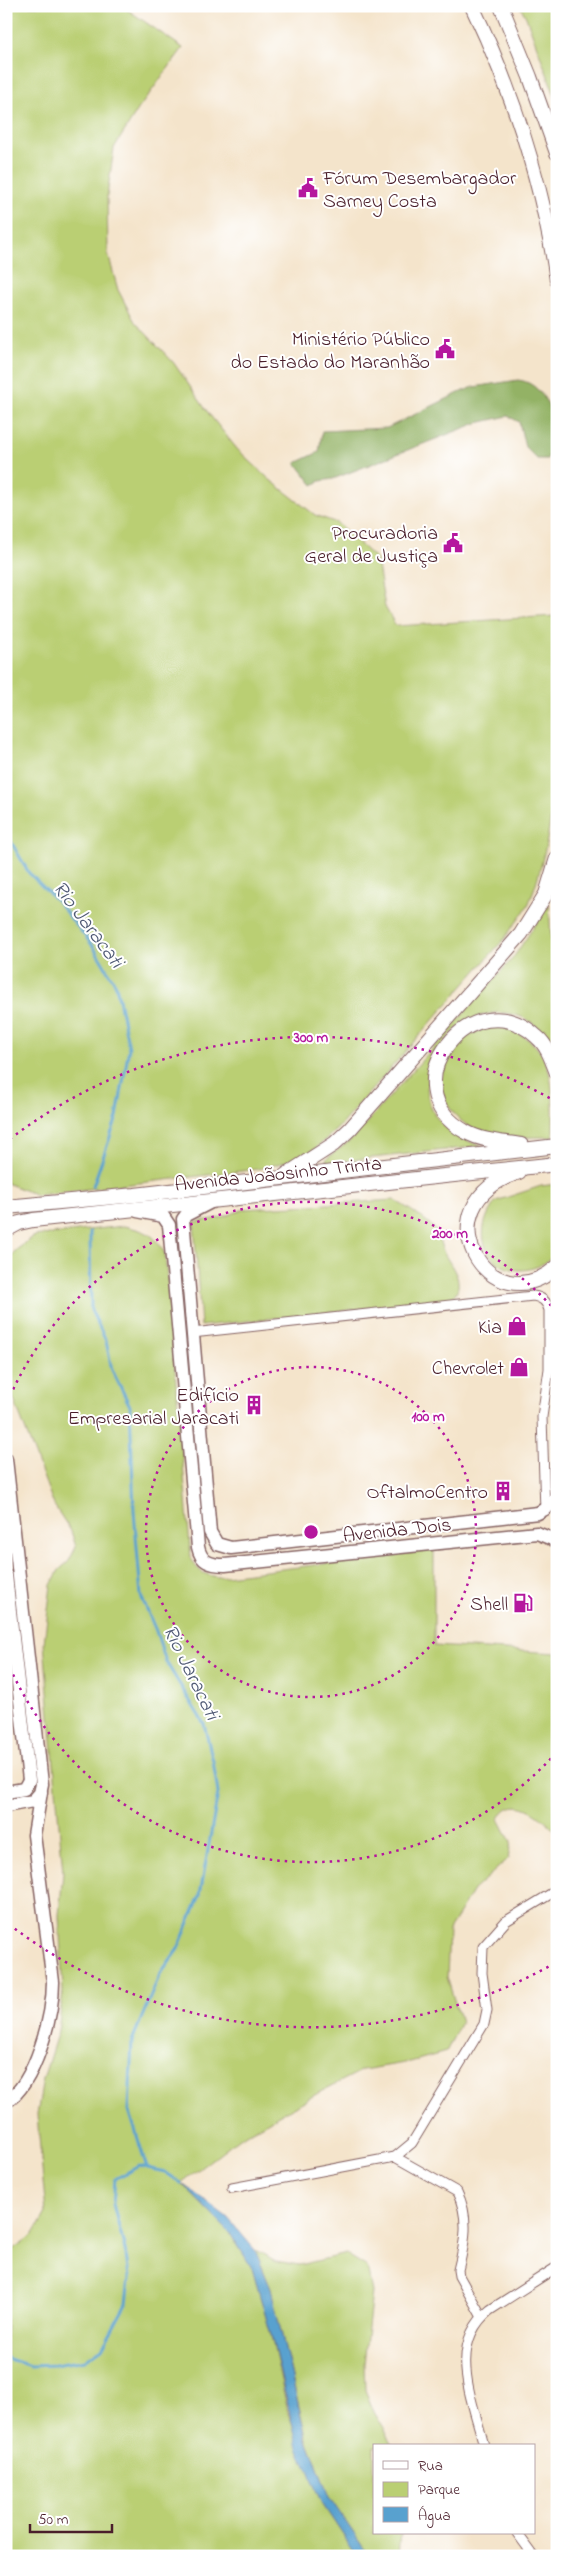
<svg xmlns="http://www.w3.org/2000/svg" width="563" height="2562" viewBox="0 0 563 2562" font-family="'Indie Flower',sans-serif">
<rect width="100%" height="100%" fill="#fff"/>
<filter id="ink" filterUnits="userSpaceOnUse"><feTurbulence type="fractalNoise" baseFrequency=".02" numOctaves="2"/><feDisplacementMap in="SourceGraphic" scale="10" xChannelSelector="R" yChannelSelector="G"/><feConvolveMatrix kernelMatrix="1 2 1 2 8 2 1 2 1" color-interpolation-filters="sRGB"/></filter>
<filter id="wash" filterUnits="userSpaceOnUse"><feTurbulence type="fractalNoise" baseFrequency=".0096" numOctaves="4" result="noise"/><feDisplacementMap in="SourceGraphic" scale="20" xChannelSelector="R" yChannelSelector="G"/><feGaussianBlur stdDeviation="1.12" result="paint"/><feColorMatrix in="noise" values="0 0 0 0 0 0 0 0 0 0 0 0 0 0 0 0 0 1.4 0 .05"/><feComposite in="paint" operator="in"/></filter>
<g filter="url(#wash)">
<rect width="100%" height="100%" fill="#f4e4cb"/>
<g fill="#bacf73" stroke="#82774f">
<path d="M6,6H122L183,48L139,108L114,148L107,196L108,254L118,290L135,322L173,362L209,414L237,449L269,479L315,515L337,523L377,560L385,607L396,626L555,616C558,708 563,818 529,903C523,915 512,927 505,938L339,1127L315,1149L289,1161L259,1169L37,1195L6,1183Z"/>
<polygon points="520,6 557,6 557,101 526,17"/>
<path d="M549,904L557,1048C546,1037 539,1025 524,1018C460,990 396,1081 444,1126C455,1136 467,1141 481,1146L327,1163L326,1159L351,1140L513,958Z"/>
<path d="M499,1027C558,1040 553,1089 553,1137C533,1137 490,1139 473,1129C418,1097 439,1031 499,1027Z"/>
<path d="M557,1184V1252C517,1296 457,1252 496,1201L541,1186Z"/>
<path d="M394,1200C406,1207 419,1215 430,1224C439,1232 439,1241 443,1251C450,1266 469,1284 450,1299L201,1326L194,1222L220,1218L245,1209Z"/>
<path d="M124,1226C146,1231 154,1233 165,1254L191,1558C197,1571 204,1575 218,1577L434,1550V1646L557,1653V1833C545,1817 511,1790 499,1819L511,1842L508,1859L473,1890L449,1930L447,1977L461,2022L446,2052L410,2062L363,2070L320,2092L239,2138L181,2183L231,2234L252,2268L271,2335L288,2412L321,2502L357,2556H6V2254L34,2234L46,2213L37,2115L43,2079L58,2031L63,1992L59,1915L63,1873L44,1643L51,1585L59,1570L69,1561L76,1547L71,1531L54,1505L11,1392L6,1330V1264L15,1251L34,1236Z"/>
<polygon points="255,2250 276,2261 299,2265 346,2254 367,2267 372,2292 364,2364 365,2390 374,2412 394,2446 374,2446 374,2533 401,2533 399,2556 369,2556 329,2497 306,2436 271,2289"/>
</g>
<path fill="#93b265" stroke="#6e6848" d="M518,380C550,383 563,435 547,459H537L525,447L519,422L508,416L477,423L333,479L320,481L313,485L296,463L319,452L322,431L387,428L463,391L474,387Z"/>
<polygon fill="#58a1cf" stroke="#51607d" points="181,2183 227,2217 255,2250 271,2289 306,2437 329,2497 369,2556 357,2556 321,2502 298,2447 271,2335 252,2268 231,2234"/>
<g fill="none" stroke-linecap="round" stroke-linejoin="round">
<g stroke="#58a1cf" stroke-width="3">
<polyline points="6,833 29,873 57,901 93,946 116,985 129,1048 117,1117 93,1186"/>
<polyline points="90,1232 91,1310 106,1341 112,1370 130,1406 134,1511 141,1596 156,1631 166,1662 204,1724 213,1761 218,1793 200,1895 178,1949 160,1974 132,2041 129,2110 147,2168 165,2172 181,2183"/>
<polyline points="6,2358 30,2366 54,2365 85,2360 102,2348 126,2304 129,2278 126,2254 113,2204 115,2179 139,2166 147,2168"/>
</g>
</g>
</g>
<g filter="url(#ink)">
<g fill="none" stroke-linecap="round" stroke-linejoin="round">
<defs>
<g id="street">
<path d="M192,1333L533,1296C541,1297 547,1301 549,1310V1369L542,1417L545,1511"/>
<path d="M395,2157L457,2192C470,2218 465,2243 458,2270L459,2276L482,2317"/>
<polyline points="232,2188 395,2157 412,2143 484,2024 487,2010 482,1973 483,1947 506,1921 557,1890"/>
<path d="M484,2446C473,2400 446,2345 490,2310L557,2267"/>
<polyline points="517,2533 534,2556"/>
</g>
<g id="secondary">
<polyline points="211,1202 186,1215 183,1219 210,1532 217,1544 231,1548 538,1513 551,1505 557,1495"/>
<path d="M137,1211L163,1216L169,1225L198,1547C201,1562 210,1565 225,1565L537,1533L557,1541"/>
<polyline points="6,1459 42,1784 40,1793 33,1801 6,1806"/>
<polyline points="6,1576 29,1780 24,1789 6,1792"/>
<path d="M6,2102C36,2083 53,2015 53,1982L34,1835L41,1792"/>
</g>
<g id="primary">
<path d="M472,6C513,92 543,186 557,280"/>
<polyline points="501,6 530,77 557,153"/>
<path d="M521,1145C503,1142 482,1141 466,1132C386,1088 473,976 537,1037C548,1046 552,1061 557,1073"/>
<path d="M519,1172C418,1205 489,1326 557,1267"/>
<polyline points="286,1175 334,1144 350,1129 521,934 546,894 557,858"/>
<polyline points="6,1207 135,1195 557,1146"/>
<polyline points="6,1230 19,1223 33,1220 557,1164"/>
</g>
</defs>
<use href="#street" stroke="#866463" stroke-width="11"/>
<use href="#secondary" stroke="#866463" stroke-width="15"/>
<use href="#primary" stroke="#866463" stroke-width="16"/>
<use href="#street" stroke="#fff" stroke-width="9"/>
<use href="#secondary" stroke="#fff" stroke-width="12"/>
<use href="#primary" stroke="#fff" stroke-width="14"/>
</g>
</g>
<g fill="none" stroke="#b5179e" stroke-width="2.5" stroke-dasharray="2.5 5">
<circle cx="311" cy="1532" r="165"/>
<path d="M556 1753A330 330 0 0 1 7 1661M7 1403A330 330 0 0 1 556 1311"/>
<path d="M555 1963A495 495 0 0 1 10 1925M10 1139A495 495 0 0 1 555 1101"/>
</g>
<defs>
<symbol id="civic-bare" viewBox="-9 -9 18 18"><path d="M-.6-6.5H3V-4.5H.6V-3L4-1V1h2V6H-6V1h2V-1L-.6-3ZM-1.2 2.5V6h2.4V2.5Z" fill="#b5179e" stroke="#fff" stroke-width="2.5" paint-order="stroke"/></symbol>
<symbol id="shop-bare" viewBox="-9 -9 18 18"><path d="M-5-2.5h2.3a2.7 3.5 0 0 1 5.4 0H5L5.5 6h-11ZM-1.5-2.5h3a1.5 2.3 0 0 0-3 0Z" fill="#b5179e" stroke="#fff" stroke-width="2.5" paint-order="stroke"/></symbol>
<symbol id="building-bare" viewBox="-9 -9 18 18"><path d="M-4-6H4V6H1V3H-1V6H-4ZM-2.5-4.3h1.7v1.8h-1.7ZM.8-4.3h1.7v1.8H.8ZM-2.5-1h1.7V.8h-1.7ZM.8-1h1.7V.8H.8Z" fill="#b5179e" stroke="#fff" stroke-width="2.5" paint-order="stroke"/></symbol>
<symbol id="fuel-bare" viewBox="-9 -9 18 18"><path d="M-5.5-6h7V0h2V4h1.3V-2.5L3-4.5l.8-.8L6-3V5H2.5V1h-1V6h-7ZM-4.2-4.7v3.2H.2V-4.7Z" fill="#b5179e" stroke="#fff" stroke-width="2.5" paint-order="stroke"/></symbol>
</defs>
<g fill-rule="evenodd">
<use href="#civic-bare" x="294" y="174" width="28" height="28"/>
<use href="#civic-bare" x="431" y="335" width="28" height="28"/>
<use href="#civic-bare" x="439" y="529" width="28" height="28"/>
<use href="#shop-bare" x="503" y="1312" width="28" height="28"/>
<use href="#shop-bare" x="505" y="1353" width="28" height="28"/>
<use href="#building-bare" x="240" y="1391" width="28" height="28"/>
<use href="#building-bare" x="489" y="1477" width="28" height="28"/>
<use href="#fuel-bare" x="509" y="1589" width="28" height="28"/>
</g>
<g text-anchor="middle" stroke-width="4" stroke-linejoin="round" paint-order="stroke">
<g font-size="20" fill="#4a1f2b" stroke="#fff" text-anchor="end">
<text x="323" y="184" text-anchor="start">Fórum Desembargador<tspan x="323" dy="23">Sarney Costa</tspan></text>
<text x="430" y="345">Ministério Público<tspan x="430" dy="23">do Estado do Maranhão</tspan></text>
<text x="438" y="539">Procuradoria<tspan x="438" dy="23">Geral de Justiça</tspan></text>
<text x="502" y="1333">Kia</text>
<text x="504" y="1374">Chevrolet</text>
<text x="239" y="1401">Edifício<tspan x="239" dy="23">Empresarial Jaracati</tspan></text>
<text x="488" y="1498">OftalmoCentro</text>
<text x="508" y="1610">Shell</text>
</g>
<g font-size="20" fill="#4a1f2b" stroke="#fff">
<text transform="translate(278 1173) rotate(-6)" y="7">Avenida Joãosinho Trinta</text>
<text transform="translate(397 1529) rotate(-6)" y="7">Avenida Dois</text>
</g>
<g font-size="21" font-style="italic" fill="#505a75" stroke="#fff">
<text transform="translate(89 924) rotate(53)" y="7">Rio Jaracati</text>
<text transform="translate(192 1672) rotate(64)" y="7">Rio Jaracati</text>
</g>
</g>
<circle cx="311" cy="1532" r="8" fill="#b5179e" stroke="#fff" stroke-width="2.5"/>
<g font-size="15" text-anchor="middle" font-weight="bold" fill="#b5179e" stroke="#fff" stroke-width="4" stroke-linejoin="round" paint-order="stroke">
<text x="311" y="1042">300 m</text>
<text x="450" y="1238">200 m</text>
<text x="428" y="1421">100 m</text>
</g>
<rect width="563" height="2562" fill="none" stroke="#fff" stroke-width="25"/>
<rect x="373" y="2444" width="162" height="90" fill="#ffffff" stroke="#b7a5aa"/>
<rect x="383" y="2461" width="25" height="8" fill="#ffffff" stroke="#b7a5aa"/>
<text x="418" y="2470" font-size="15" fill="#4a1f2b">Rua</text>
<rect x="383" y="2482" width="25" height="15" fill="#bacf73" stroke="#b7a5aa"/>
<text x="418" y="2494" font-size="15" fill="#4a1f2b">Parque</text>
<rect x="383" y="2507" width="25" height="15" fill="#58a1cf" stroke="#b7a5aa"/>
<text x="418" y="2520" font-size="15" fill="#4a1f2b">Água</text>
<path d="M30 2524v8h82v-8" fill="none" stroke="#4a1f2b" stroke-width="2.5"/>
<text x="38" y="2524" font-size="15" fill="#4a1f2b" stroke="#ffffff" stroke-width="4" paint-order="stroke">50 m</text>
</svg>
